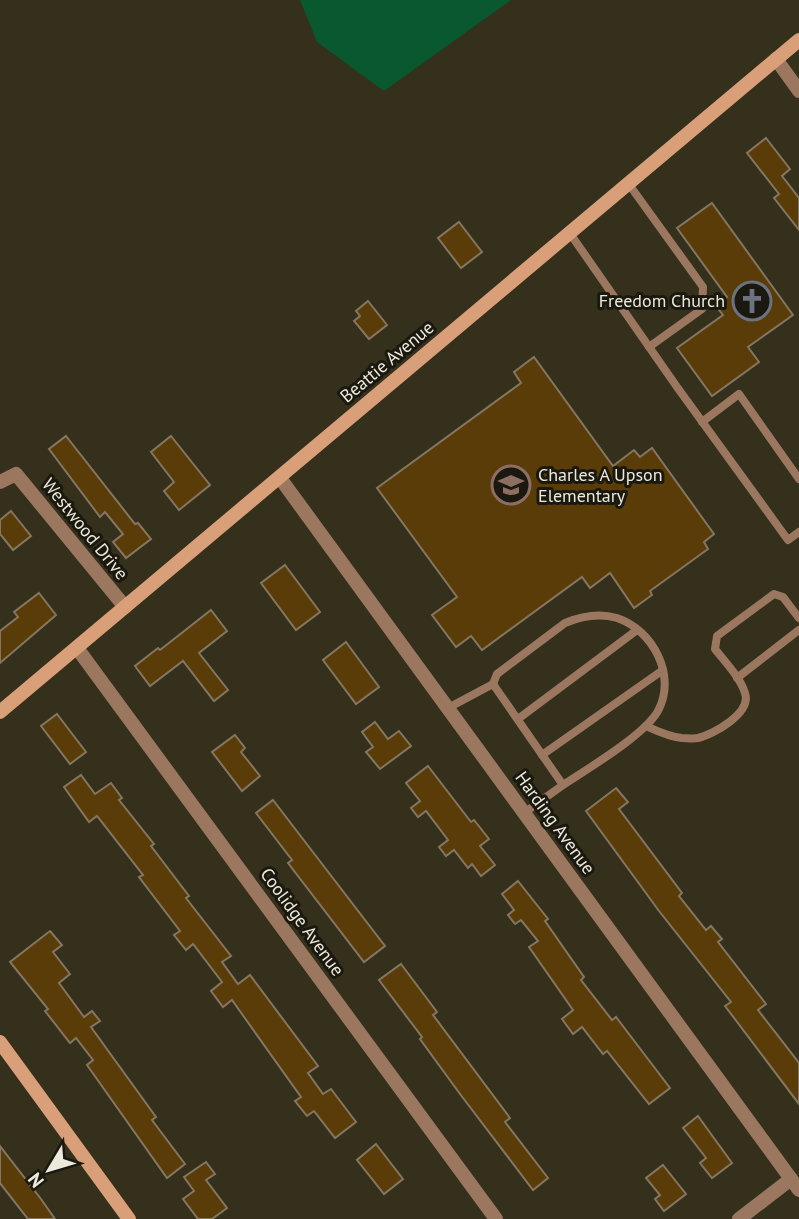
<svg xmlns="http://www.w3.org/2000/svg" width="799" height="1219" viewBox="0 0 799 1219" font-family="'PT Sans',sans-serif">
<rect width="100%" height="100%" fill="#34301b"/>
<polygon fill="#09582f" points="300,0 511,0 384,91 317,42"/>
<g fill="#5a3c08" stroke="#857662" stroke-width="2">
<polygon points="766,138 790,169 782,176 799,198 799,230 774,198 779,194 747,153"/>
<polygon points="712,203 793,315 748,347 759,362 712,396 677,348 723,315 715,305 727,297 677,228"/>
<polygon points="459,222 482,252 461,268 438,238"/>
<polygon points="368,301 387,325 369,339 354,321 360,316 356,311"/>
<polygon points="534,357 613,466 634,450 640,457 652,448 714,534 704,542 708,549 650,591 652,595 634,608 610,573 590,588 582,577 482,650 471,636 456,647 432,615 457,597 377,488 521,383 514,372"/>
<polygon points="66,436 135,524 138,523 151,539 126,558 113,542 123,534 105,512 100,517 49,449"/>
<polygon points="171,436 210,485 179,510 164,491 174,482 151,452"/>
<polygon points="11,511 31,536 13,550 0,534 0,520"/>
<polygon points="285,565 320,612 296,630 261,583"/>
<polygon points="39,593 56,615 0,663 0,631 18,617 14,612"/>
<polygon points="211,610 227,631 199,653 228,690 214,701 183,661 150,686 135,666 158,648 160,650"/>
<polygon points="346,642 379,687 356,704 323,660"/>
<polygon points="57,714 86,752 70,764 41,726"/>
<polygon points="375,722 388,739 399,731 411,746 380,769 366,752 373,747 362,732"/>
<polygon points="235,735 245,748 241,752 260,776 242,791 212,752"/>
<polygon points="428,766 471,822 474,820 489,839 480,846 495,865 481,876 472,864 468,868 454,850 446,856 439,847 448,840 426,811 418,817 411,808 420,801 406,783"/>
<polygon points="81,775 95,794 111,783 122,798 119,800 154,844 151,846 189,896 186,898 231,956 222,962 238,984 250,975 318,1066 308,1073 323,1094 331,1089 356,1122 335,1138 314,1111 307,1116 295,1101 301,1097 232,1000 223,1007 211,991 222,982 193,944 186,950 174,935 180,931 139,877 143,875 97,816 89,822 64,787"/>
<polygon points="616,788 628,802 619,809 682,893 679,896 706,930 711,926 722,939 718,942 766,1004 758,1010 799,1063 799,1104 725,1006 731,1002 659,911 586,811"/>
<polygon points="273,800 385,946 364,962 288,863 292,860 256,813"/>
<polygon points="518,881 548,919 545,921 584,977 581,980 612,1020 616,1017 670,1088 649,1104 607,1051 603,1054 582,1027 573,1034 562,1019 573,1010 529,947 538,941 521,920 515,924 508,915 514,910 502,894"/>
<polygon points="50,931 62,945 53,952 70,974 59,983 84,1017 92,1011 100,1021 91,1027 156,1117 152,1120 185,1164 167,1178 87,1065 93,1060 76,1038 70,1043 45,1011 48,1009 10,962"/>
<polygon points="401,964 437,1012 433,1015 510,1118 505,1122 548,1178 533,1190 460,1094 420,1039 422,1037 379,980"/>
<polygon points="698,1116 732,1163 712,1178 700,1163 706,1158 683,1128"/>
<polygon points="376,1144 403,1179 384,1194 357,1160"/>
<polygon points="0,1146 41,1199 55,1219 28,1219 0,1183"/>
<polygon points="206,1162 215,1174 206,1180 227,1208 212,1219 198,1219 183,1199 194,1191 184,1177"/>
<polygon points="663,1165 686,1194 664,1211 655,1199 660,1195 646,1178"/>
</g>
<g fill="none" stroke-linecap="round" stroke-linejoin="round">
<g stroke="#9b7760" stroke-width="8">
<polyline points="628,183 703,287 702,309 649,347"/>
<polyline points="569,232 677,387 788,540 799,532"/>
<polyline points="702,422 739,394 799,479"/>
<polyline points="737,678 799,630"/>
<path d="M493,684L497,674L565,623C582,616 599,613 617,618C653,630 676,675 659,709C647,734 587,769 563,785"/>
<polyline points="448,708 493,684 563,785 524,813"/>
<polyline points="518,719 637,630"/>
<path d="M646,726C657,731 669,737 682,738C687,738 693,739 698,738C714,734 752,713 745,693C740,677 725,662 715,649L717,636L774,594L783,597L799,618"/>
<polyline points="542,755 663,670"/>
</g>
<g stroke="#9b7760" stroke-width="14">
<polyline points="776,59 799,91"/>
<polyline points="280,478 799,1190"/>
<polyline points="0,482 16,474 125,607"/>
<polyline points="77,648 496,1219"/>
<polyline points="739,1219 791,1179"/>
</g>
<g stroke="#d99f79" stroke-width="14">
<polyline points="0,712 799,40"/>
<polyline points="0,1042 129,1219"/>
</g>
</g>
<defs>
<symbol id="church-ring" viewBox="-11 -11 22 22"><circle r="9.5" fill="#1a180f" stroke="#6b7280" stroke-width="1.5"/><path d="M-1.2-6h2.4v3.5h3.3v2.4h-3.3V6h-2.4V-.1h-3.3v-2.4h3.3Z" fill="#6b7280"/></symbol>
<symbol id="school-ring" viewBox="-11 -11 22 22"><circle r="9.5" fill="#1a180f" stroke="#8d6e63" stroke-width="1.5"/><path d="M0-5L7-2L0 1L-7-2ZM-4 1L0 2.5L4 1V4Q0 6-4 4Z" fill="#8d6e63"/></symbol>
</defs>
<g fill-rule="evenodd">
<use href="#church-ring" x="730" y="279" width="44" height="44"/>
<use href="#school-ring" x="489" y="463" width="44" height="44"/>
</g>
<g text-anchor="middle" stroke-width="6" stroke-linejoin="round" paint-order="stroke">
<g font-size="18" fill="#eceadd" stroke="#1a180f" text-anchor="end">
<text x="725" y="307">Freedom Church</text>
<text x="538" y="481" text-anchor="start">Charles A Upson<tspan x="538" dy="21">Elementary</tspan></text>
</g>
<g font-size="18" fill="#eceadd" stroke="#1a180f">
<text transform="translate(387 362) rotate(-40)" y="6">Beattie Avenue</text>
<text transform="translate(85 529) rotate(51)" y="6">Westwood Drive</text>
<text transform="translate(555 823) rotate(54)" y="6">Harding Avenue</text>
<text transform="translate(302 922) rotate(54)" y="6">Coolidge Avenue</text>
</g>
</g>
<g transform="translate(49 1170) rotate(232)" stroke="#1a180f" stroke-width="5" paint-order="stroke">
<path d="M0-5L12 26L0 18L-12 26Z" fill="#eceadd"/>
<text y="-10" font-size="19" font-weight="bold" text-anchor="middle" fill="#eceadd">N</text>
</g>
</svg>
